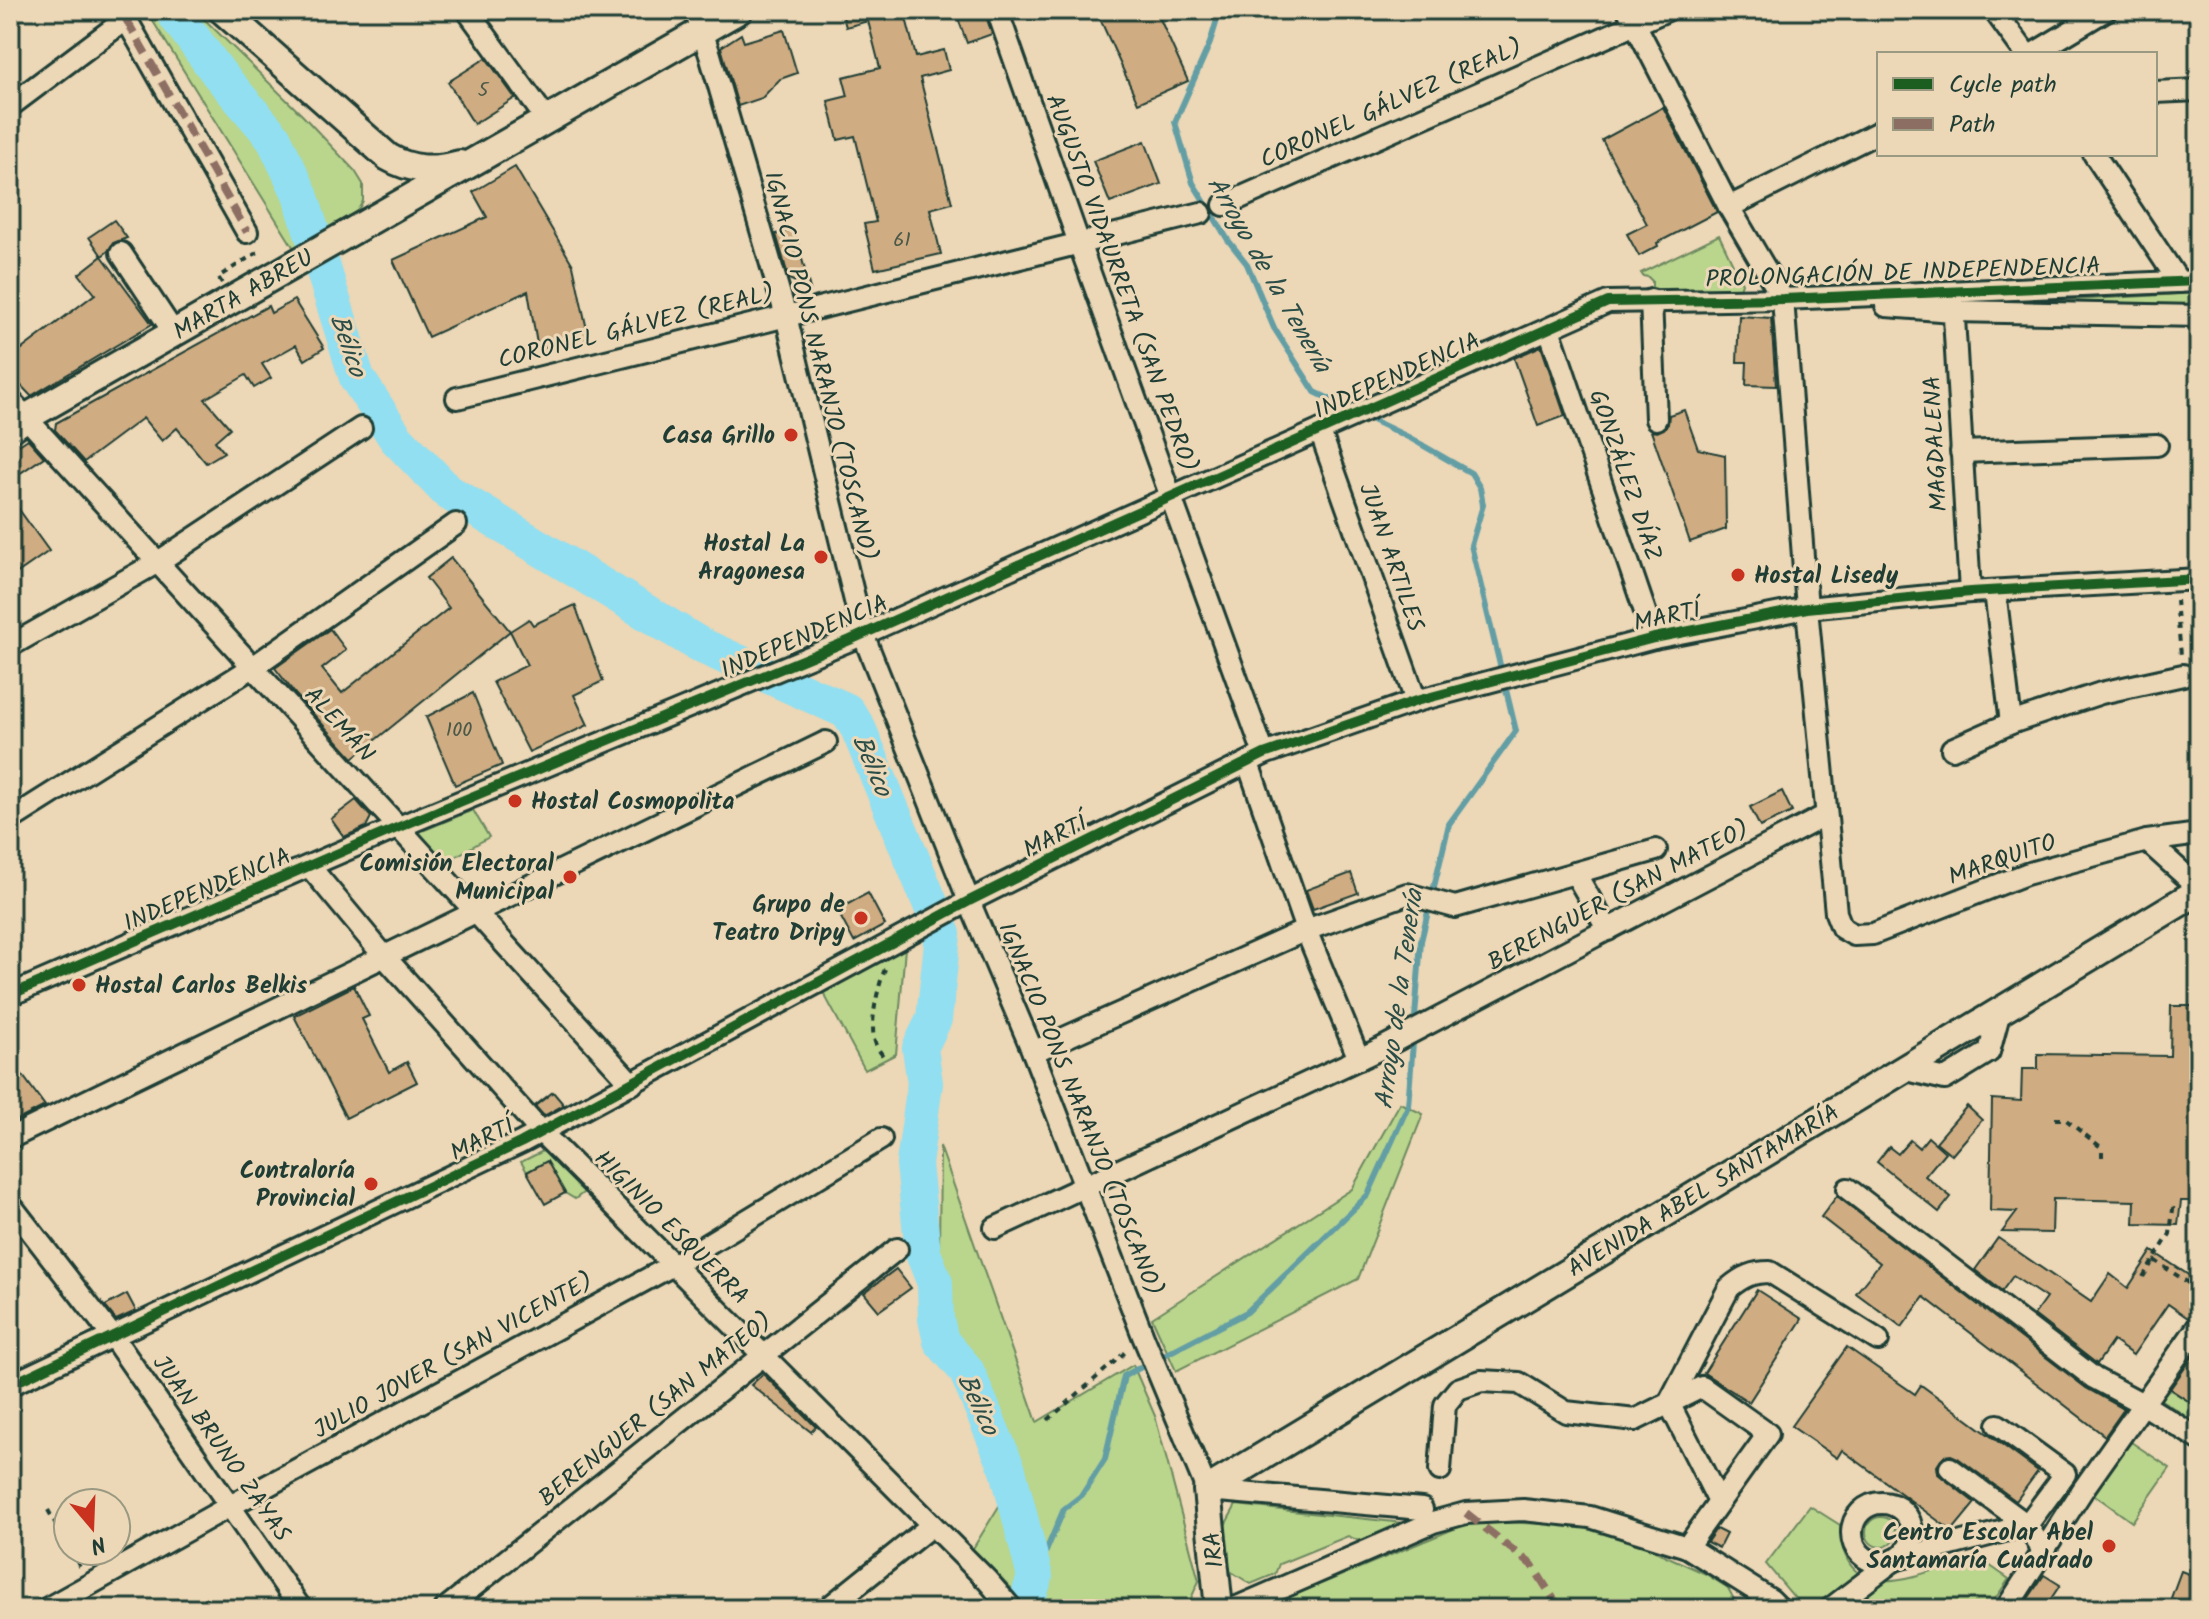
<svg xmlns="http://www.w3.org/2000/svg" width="2209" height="1619" viewBox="0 0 2209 1619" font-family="Kalam,sans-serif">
<rect width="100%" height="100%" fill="#ecd7b6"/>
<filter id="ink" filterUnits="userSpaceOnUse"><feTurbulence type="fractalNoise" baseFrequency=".0125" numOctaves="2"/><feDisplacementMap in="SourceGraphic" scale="16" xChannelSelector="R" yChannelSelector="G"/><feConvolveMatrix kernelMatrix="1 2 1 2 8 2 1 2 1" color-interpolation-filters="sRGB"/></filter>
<g filter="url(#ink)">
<g fill="#bad58c" stroke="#6c8960" stroke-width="2">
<polygon points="146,10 195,10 303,116 355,171 363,184 363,201 354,217 295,250"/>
<polygon points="1719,235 1742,283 1740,289 1648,290 1652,286 1652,281 1648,277 1643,276 1641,273"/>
<polygon points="2199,293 2199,310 1998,304"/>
<polygon points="473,810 489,837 446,862 417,833"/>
<polygon points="905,948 896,1054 865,1070 823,992"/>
<polygon points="1400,1103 1423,1114 1358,1279 1176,1371 1152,1318 1352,1189"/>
<polygon points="940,1146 1037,1422 1133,1365 1155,1416 1199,1581 1188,1605 1178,1609 1033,1609 972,1550 1004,1498 1006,1448 971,1367 957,1352 942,1310 948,1289 939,1257"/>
<polygon points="547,1149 587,1190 575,1199 565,1193 547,1161 527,1172 521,1162"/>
<polygon points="2167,1388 2196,1406 2199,1402 2199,1425 2160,1399"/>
<polygon points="2131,1442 2170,1468 2132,1522 2092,1493"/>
<polygon points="1236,1505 1404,1523 1359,1541 1348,1536 1279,1564 1275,1574 1251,1584 1230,1571 1224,1527"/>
<path d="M1810,1506L1840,1525C1842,1615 1924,1572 1976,1556L2009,1579L1988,1609H1804L1766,1564Z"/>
<circle cx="1881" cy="1532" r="15"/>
<polygon points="1473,1521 1600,1526 1706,1574 1728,1588 1739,1609 1260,1609"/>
</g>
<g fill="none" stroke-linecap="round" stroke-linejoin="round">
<g stroke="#639ea5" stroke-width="6">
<polyline points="1220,10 1210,43 1175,122 1193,183 1228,240 1247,264 1274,328 1315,392 1352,410"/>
<polyline points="1035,1577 1064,1509 1082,1495 1105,1459 1124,1376 1247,1312 1368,1195 1408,1106 1421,941 1449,824 1516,731 1471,545 1483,505 1480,488 1471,473 1410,438 1366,417"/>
</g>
<polyline stroke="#91dff1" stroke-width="36" points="172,10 219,74 273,137 300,194 357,378 396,438 448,492 700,645 847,711 858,728 943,934 934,1019 920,1048 925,1083 914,1164 923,1253 935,1283 936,1319 941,1341 966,1370 1008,1470 1035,1577 1024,1609"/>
</g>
<g fill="#d0ac82" stroke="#1f3d34" stroke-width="2">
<polygon points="841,10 904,10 916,57 944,50 949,70 920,78 952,203 930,209 941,254 875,269 864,224 876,222 855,136 838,140 828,101 848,96 843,77 880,68 868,21 846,27"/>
<polygon points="955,10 984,10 992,34 967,43"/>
<polygon points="1096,10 1156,10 1188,81 1138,103"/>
<polygon points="784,30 797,73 780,79 762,98 738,106 721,47 741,34 744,42"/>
<polygon points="486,58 515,98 474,124 448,82"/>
<polygon points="1663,107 1717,212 1657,243 1658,246 1639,256 1627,234 1647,224 1602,140"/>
<polygon points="1145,141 1161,184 1110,203 1093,161"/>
<polygon points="515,167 573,265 589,339 538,350 528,291 428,337 393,260 487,217 473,192"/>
<polygon points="114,220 127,238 113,243 108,251 102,256 89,237"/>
<polygon points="794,229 810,289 789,279 776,234"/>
<polygon points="102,256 152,324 31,396 10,374 10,358 95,294 79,274"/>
<polygon points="294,300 324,348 305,360 296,345 262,364 271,378 254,388 246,375 205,399 230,428 215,441 224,452 206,463 177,428 162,441 143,418 84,462 55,430 56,423 268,306 271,313"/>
<polygon points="1739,316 1771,318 1776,386 1746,385 1747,362 1737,362"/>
<polygon points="1541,346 1565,416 1538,426 1514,358"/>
<polygon points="1684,410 1698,449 1725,455 1726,529 1690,542 1651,431 1657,432 1664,429 1668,424 1669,415"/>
<polygon points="28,439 44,457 10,480 10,451"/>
<polygon points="10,497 49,551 10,578"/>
<polygon points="451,558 510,631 353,758 296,695 275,668 330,629 346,650 322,669 342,693 449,608 426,578"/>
<polygon points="575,605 603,681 574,695 588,725 529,752 493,682 527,665 510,631 529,619 533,625"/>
<polygon points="473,693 502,765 455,785 426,717"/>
<polygon points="1782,791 1792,812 1760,827 1750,807"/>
<polygon points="356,800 371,817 366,827 344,837 331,819"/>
<polygon points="1351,873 1358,893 1313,909 1306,890"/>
<polygon points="868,893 885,925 854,942 837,910"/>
<polygon points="354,986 369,1016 362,1019 389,1072 407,1062 417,1082 346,1118 294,1016"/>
<polygon points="2171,1006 2194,1006 2193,1081 2199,1081 2199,1171 2191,1171 2190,1201 2181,1201 2178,1225 2134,1224 2135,1201 2053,1199 2052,1233 2002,1232 2017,1212 1990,1211 1992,1099 2021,1101 2022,1069 2038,1069 2038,1054 2170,1056"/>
<polygon points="10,1058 45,1106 10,1124"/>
<polygon points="553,1092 564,1105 544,1116 535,1106"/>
<polygon points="1967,1106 1982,1120 1952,1155 1936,1142"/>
<polygon points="1928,1137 1945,1152 1925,1176 1951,1197 1939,1212 1877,1162 1889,1147 1898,1154 1910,1140 1919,1148"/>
<polygon points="547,1161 565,1193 545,1204 527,1172"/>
<polygon points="1837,1196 2086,1388 2124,1409 2105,1436 1924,1297 1902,1327 1856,1293 1880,1263 1821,1217"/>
<polygon points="1998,1238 2091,1302 2110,1274 2128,1288 2152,1251 2199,1282 2199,1312 2188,1318 2168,1304 2133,1355 2113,1341 2097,1364 2034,1315 2046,1298 2013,1276 2002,1291 1975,1270"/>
<polygon points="896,1269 911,1288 879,1311 864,1293"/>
<polygon points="1757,1290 1802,1319 1749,1402 1704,1373"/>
<polygon points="127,1294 136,1311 116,1320 105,1306"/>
<polygon points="1847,1347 1915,1394 1921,1385 2038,1471 2016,1501 1958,1458 1951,1455 1944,1456 1937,1466 1938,1474 1975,1503 1952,1531 1842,1450 1837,1458 1791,1426"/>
<polygon points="2199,1348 2199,1408 2170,1389"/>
<polygon points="763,1374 816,1427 811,1432 751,1385"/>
<polygon points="1716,1529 1726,1534 1719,1548 1707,1542"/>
<polygon points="2181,1571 2199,1578 2199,1609 2171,1598"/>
<polygon points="2044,1575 2060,1585 2044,1609 2021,1609"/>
</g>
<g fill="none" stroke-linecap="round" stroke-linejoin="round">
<defs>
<g id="minor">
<polyline points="467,10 547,120"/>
<polyline points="695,10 710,55 786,316 863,634 969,901 1033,1052 1143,1336 1207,1490 1422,1509"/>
<polyline points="997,10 1079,243 1264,754"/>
<polyline points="1628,10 1729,207 1783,299 1807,608 1836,913 1842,928 1854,935 1873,934 2026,874 2147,841 2199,834"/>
<polyline points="1994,10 2026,54"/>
<polyline points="2033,54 2106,10"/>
<polyline points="2155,92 2199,90"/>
<polyline points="10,106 126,19 247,232"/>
<polyline points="2094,154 2179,282"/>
<polyline points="1224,205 1667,10"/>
<polyline points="1729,207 1879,132"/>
<polyline points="121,253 174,333"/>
<polyline points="1651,300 1656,419"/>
<polyline points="1953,300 1970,592"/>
<polyline points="1886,306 1953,311 2199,316"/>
<polyline points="1549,329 1654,638"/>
<polyline points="457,398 1201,213"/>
<polyline points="10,400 632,1084"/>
<polyline points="1320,431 1416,701"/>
<polyline points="1961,452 2157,445"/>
<polyline points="1995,591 2011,723"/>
<polyline points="10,646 158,562 361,428"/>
<polyline points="1952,749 2011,723 2101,693 2183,675"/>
<polyline points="1248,763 1306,930 1359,1059"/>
<polyline points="10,820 253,667 456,524"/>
<polyline points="2147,841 2199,888"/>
<polyline points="310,867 384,956 541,1132 987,1580 1012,1609"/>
<polyline points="1575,873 1608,930"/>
<polyline points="10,995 399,827 850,640 1608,302 1783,299 2199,281"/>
<polyline points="1033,1052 1306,930 1407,894 1455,907 1656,850"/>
<polyline points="1903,1069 1945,1079 1989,1052 2000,1011"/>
<polyline points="10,1138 826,742"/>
<polyline points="1848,1189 2094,1378 2143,1404 2199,1439"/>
<polyline points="10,1204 113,1337 301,1609"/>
<polyline points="995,1228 1378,1050 1826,815"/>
<polyline points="10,1385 522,1142 969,901 1264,754 1416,701 1654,638 1807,608 1970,592 2199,579"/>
<polyline points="1950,1468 2027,1525 2065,1474 1998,1425"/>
<polyline points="1440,1470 1445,1405 1458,1389 1481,1381 1519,1383 1566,1412 1635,1420 1702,1387 1768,1434 1687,1547"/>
<path d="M1719,1502L1669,1403L1729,1288C1743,1276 1753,1272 1770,1272L1878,1340"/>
<circle cx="1882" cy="1533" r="30"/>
<polyline points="46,1609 230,1506 673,1265 881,1139"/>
<polyline points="445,1609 897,1249"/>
<polyline points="827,1609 932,1525"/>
<polyline points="1233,1609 1433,1522 1466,1513 1523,1510 1590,1517 1687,1547 1771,1600 1780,1609"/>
<polyline points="1830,1609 1894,1560 2027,1525 2043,1551"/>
<polyline points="2006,1609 2084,1488 2199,1325"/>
</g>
<g id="major">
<path d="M222,10L388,157C412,171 434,171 460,164"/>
<polyline points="10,429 27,417 739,10"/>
<polyline points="1219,1609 1207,1490 2199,891"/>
</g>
</defs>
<use href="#minor" stroke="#1f3d34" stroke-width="26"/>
<use href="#major" stroke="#1f3d34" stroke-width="32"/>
<g stroke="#1f3d34" stroke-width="4" stroke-dasharray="6 6" stroke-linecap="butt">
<polyline points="222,283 218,277 258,252 256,248"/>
<polyline points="2176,600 2181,655"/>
<path d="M885,969C878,986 869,1024 875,1042C877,1049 882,1054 885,1059"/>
<polyline points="2055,1119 2065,1119 2102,1148 2102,1160"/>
<polyline points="2154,1260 2199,1290"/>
<polyline points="2143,1277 2170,1234 2174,1201"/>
<polyline points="1048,1420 1129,1349"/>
<polyline points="48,1510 68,1546"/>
<polyline points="71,1551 81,1569"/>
</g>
<use href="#minor" stroke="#ecd7b6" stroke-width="20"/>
<use href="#major" stroke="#ecd7b6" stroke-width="26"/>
<g stroke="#8d6e63" stroke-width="8" stroke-dasharray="16 8" stroke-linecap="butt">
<polyline points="126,19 247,232"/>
<polyline points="1466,1513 1532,1565 1560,1609"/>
</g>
<defs>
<g id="cycleway">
<polyline points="10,995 399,827 850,640 1608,302 1783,299 2199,281"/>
<polyline points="10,1385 522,1142 969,901 1264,754 1416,701 1654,638 1807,608 1970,592 2199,579"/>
</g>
</defs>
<use href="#cycleway" stroke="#ecd7b6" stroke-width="15"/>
<use href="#cycleway" stroke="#1b5e20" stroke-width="10"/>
</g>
</g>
<g fill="#c8321e" stroke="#ecd7b6" stroke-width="3">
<circle cx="791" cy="435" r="8"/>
<circle cx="821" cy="557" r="8"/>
<circle cx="1738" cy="575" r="8"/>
<circle cx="515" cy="801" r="8"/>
<circle cx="570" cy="877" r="8"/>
<circle cx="861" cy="918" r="8"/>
<circle cx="79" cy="985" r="8"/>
<circle cx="371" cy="1184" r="8"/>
<circle cx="2109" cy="1546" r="8"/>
</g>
<g text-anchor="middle" stroke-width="6" stroke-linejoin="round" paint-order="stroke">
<g font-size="20" fill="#4b5948">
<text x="483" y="96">5</text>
<text x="902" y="246">61</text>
<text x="459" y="736">100</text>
</g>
<g font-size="24" fill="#1f3d34" stroke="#ecd7b6">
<text transform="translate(1391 103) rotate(-24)" y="8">CORONEL GÁLVEZ (REAL)</text>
<text transform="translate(1903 272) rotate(-2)" y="8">PROLONGACIÓN DE INDEPENDENCIA</text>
<text transform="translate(1122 283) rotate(70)" y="8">AUGUSTO VIDAURRETA (SAN PEDRO)</text>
<text transform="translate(243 294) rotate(-30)" y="8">MARTA ABREU</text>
<text transform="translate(636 326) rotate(-14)" y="8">CORONEL GÁLVEZ (REAL)</text>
<text transform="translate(821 366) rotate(76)" y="8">IGNACIO PONS NARANJO (TOSCANO)</text>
<text transform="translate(1397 375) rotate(-24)" y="8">INDEPENDENCIA</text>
<text transform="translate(1935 444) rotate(-93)" y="8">MAGDALENA</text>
<text transform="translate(1626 475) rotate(71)" y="8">GONZÁLEZ DÍAZ</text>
<text transform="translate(1392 557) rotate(71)" y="8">JUAN ARTILES</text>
<text transform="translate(1667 616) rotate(-12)" y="8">MARTÍ</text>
<text transform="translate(804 636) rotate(-23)" y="8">INDEPENDENCIA</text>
<text transform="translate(340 724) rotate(48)" y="8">ALEMÁN</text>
<text transform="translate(1055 836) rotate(-26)" y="8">MARTÍ</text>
<text transform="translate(2002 859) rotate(-19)" y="8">MARQUITO</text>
<text transform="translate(207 889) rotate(-23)" y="8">INDEPENDENCIA</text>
<text transform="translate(1618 895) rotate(-28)" y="8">BERENGUER (SAN MATEO)</text>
<text transform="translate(1081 1109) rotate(68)" y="8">IGNACIO PONS NARANJO (TOSCANO)</text>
<text transform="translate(482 1139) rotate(-26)" y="8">MARTÍ</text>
<text transform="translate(1703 1190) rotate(-31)" y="8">AVENIDA ABEL SANTAMARÍA</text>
<text transform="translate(672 1227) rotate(45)" y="8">HIGINIO ESQUERRA</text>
<text transform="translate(453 1355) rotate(-29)" y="8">JULIO JOVER (SAN VICENTE)</text>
<text transform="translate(655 1409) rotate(-39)" y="8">BERENGUER (SAN MATEO)</text>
<text transform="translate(222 1448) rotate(55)" y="8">JUAN BRUNO ZAYAS</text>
<text transform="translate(1213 1550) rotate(-96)" y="8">1RA</text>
</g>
<g font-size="24" font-weight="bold" fill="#1f3d34" stroke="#ecd7b6" text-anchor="end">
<text x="775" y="443">Casa Grillo</text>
<text x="805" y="551">Hostal La<tspan x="805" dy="28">Aragonesa</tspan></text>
<text x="1754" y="583" text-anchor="start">Hostal Lisedy</text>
<text x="531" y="809" text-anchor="start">Hostal Cosmopolita</text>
<text x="554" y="871">Comisión Electoral<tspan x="554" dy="28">Municipal</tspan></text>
<text x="845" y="912">Grupo de<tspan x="845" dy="28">Teatro Dripy</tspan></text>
<text x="95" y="993" text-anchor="start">Hostal Carlos Belkis</text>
<text x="355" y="1178">Contraloría<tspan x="355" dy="28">Provincial</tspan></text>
<text x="2093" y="1540">Centro Escolar Abel<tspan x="2093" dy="28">Santamaría Cuadrado</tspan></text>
</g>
<g font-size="26" font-style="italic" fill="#2a4d47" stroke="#ecd7b6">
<text transform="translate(1270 274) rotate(60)" y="9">Arroyo de la Tenería</text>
<text transform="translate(349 345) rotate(71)" y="9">Bélico</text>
<text transform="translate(873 765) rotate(67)" y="9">Bélico</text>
<text transform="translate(1398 999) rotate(-82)" y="9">Arroyo de la Tenería</text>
<text transform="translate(979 1404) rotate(65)" y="9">Bélico</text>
</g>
</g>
<rect width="2209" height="1619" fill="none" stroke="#ecd7b6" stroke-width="40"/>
<rect x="20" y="20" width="2169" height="1579" fill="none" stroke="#1f3d34" stroke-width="3" filter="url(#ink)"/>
<rect x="1877" y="52" width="280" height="104" fill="#ecd7b6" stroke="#9a9982" stroke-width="2"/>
<rect x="1893" y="78" width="40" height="12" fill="#1b5e20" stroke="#9a9982" stroke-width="2"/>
<text x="1949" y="92" font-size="24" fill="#1f3d34">Cycle path</text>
<rect x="1893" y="118" width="40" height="12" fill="#8d6e63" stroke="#9a9982" stroke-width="2"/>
<text x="1949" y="132" font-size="24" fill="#1f3d34">Path</text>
<g transform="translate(92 1527) rotate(161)"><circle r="38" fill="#ecd7b6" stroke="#9a9982" stroke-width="2"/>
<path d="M0-6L14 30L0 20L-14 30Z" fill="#c8321e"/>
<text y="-12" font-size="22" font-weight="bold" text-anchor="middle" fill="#1f3d34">N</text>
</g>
</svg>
